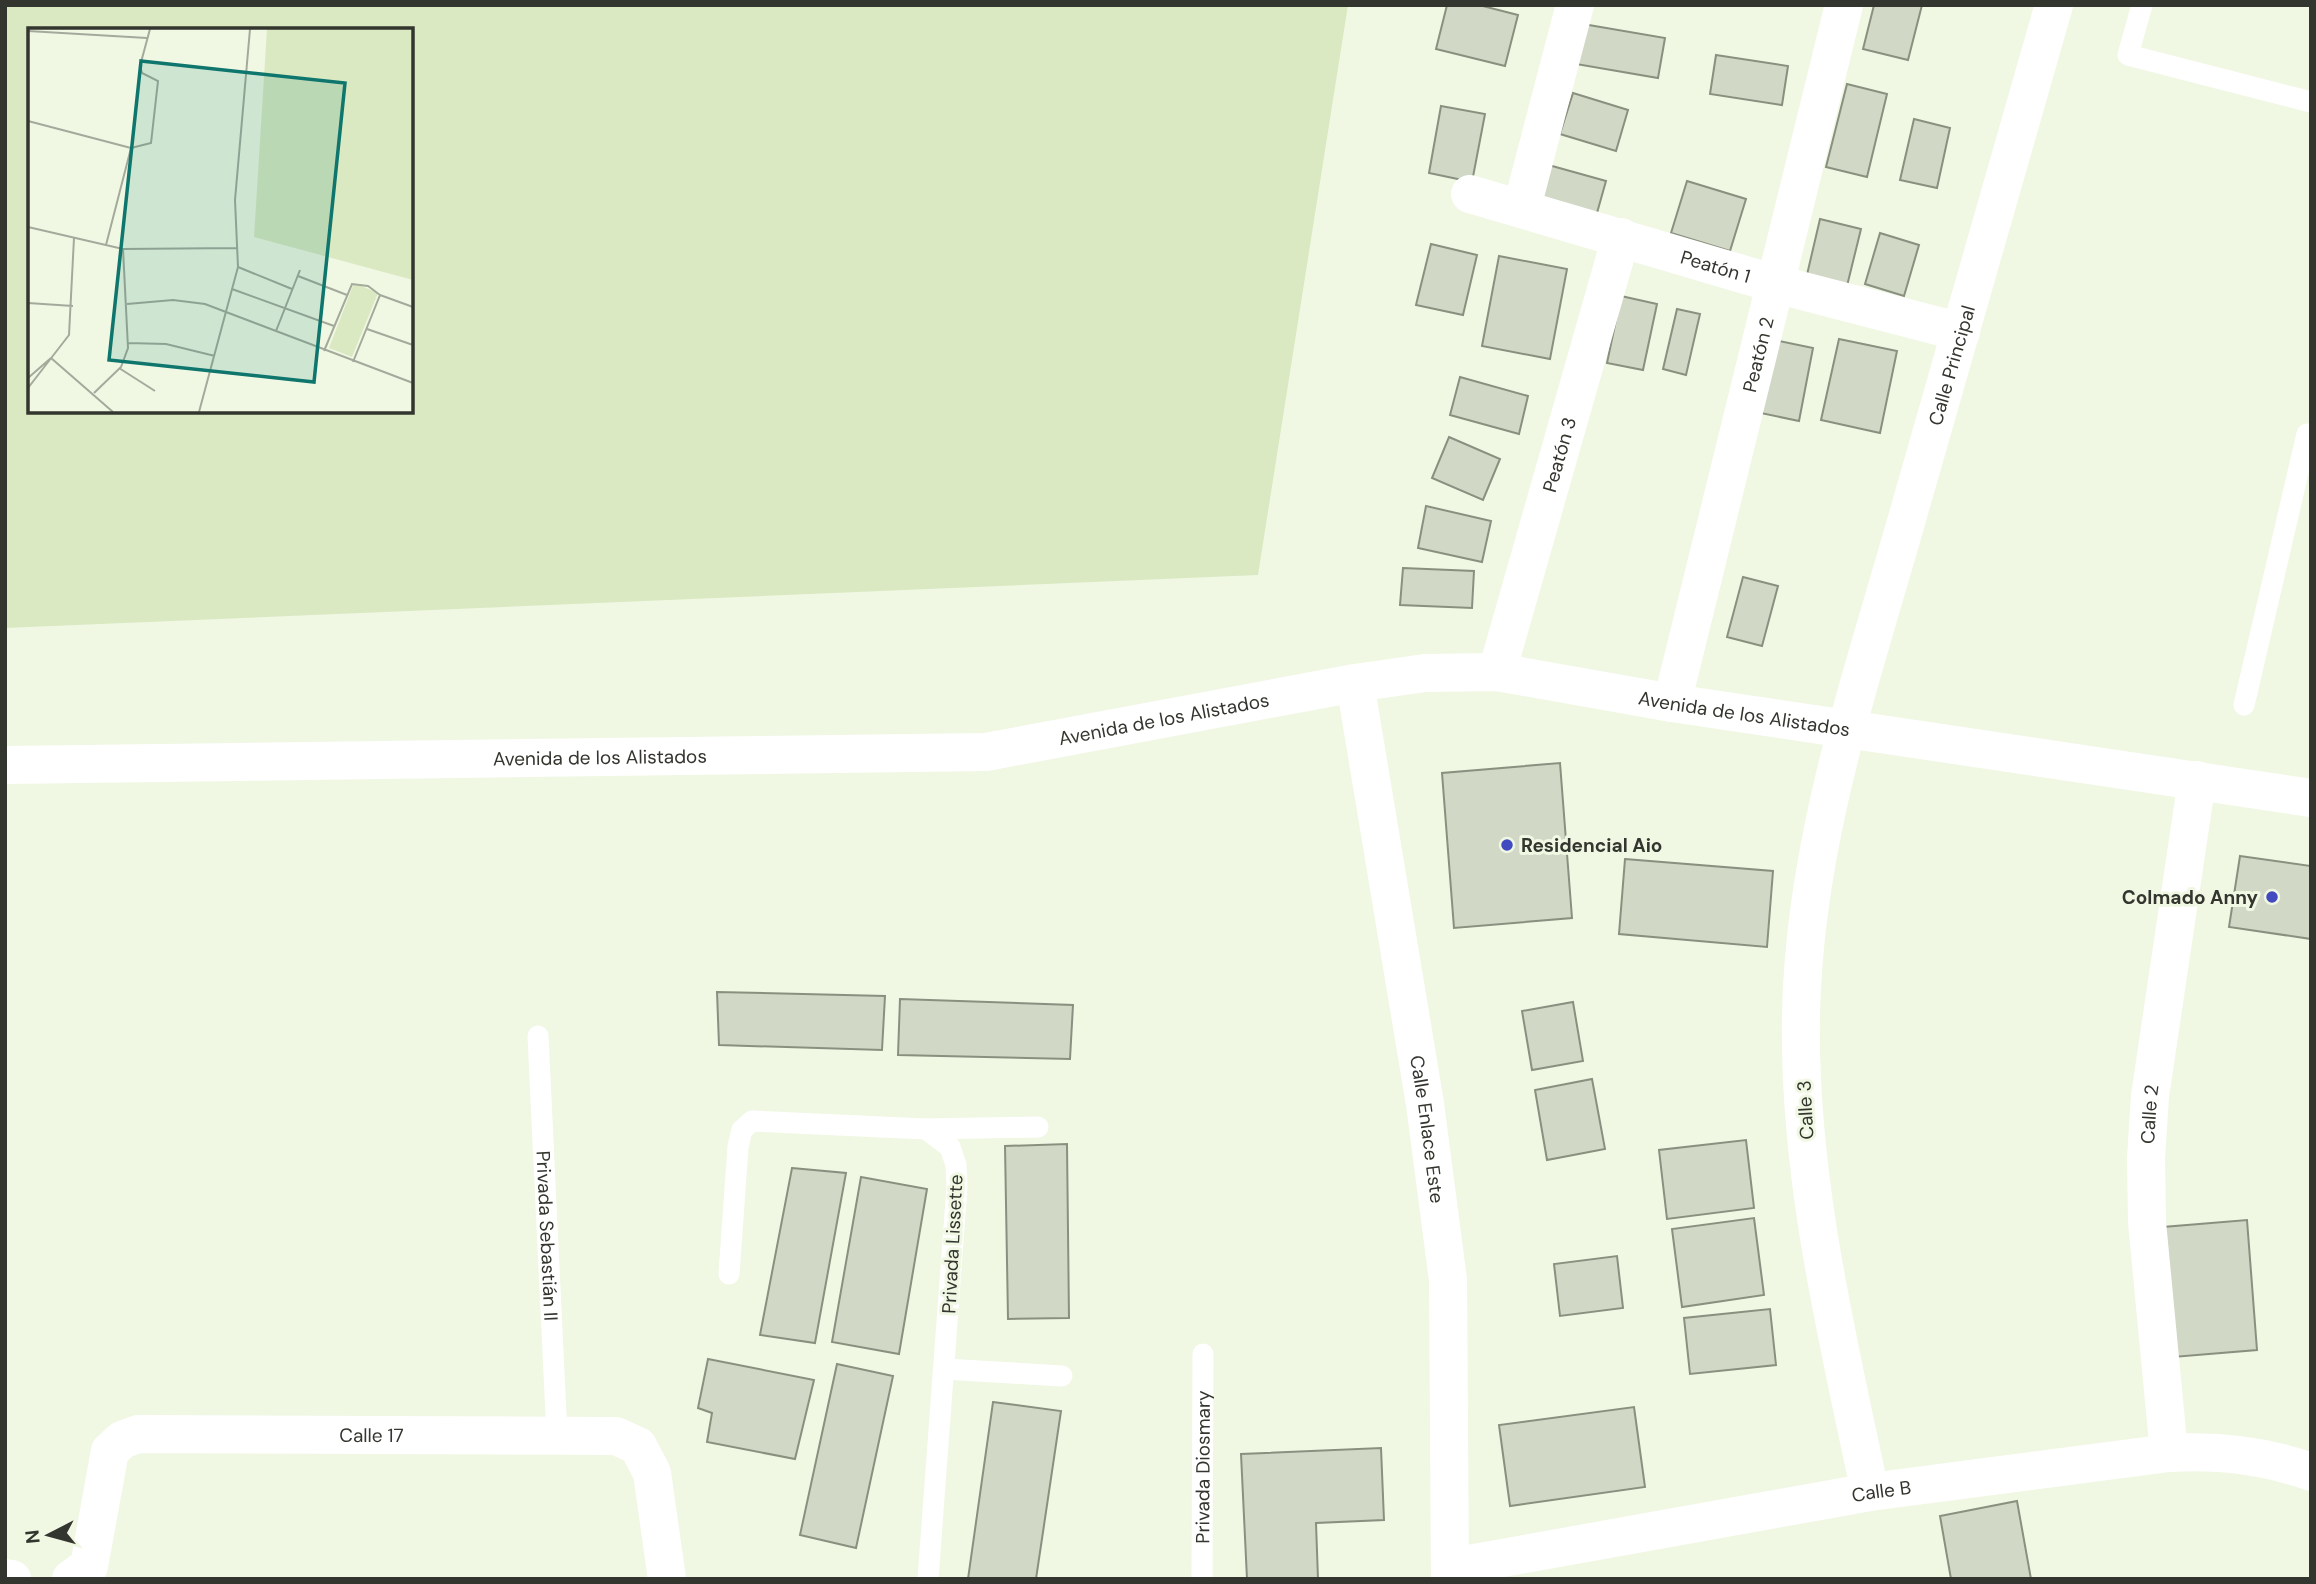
<svg xmlns="http://www.w3.org/2000/svg" width="2316" height="1584" viewBox="0 0 2316 1584" font-family="'DM Sans',sans-serif">
<rect width="100%" height="100%" fill="#f0f8e4"/>
<path fill="#dae9c2" fill-rule="evenodd" d="M5,5H1348L1258,575L5,628ZM30,30H411V411H30Z"/>
<g fill="#d1d8c5" stroke="#8a907f" stroke-width="2">
<polygon points="1447,5 1479,5 1518,15 1505,66 1436,49"/>
<polygon points="1874,5 1922,5 1908,60 1863,49"/>
<polygon points="1583,24 1665,38 1658,78 1576,64"/>
<polygon points="1716,55 1788,66 1782,105 1710,94"/>
<polygon points="1847,84 1887,94 1867,177 1826,167"/>
<polygon points="1573,93 1628,110 1616,151 1560,134"/>
<polygon points="1441,106 1485,114 1472,182 1429,173"/>
<polygon points="1914,119 1950,128 1937,188 1900,180"/>
<polygon points="1545,164 1606,181 1595,220 1534,203"/>
<polygon points="1687,181 1746,199 1730,251 1671,233"/>
<polygon points="1820,219 1861,229 1846,290 1806,279"/>
<polygon points="1880,233 1919,245 1904,296 1865,284"/>
<polygon points="1431,244 1477,255 1463,315 1416,305"/>
<polygon points="1499,256 1567,269 1550,359 1482,346"/>
<polygon points="1621,296 1657,304 1643,370 1607,363"/>
<polygon points="1677,309 1700,314 1686,375 1663,369"/>
<polygon points="1770,339 1813,348 1799,421 1756,412"/>
<polygon points="1839,339 1897,351 1880,433 1821,420"/>
<polygon points="1460,377 1528,396 1519,434 1450,415"/>
<polygon points="1449,437 1500,459 1483,500 1432,478"/>
<polygon points="1426,506 1491,521 1482,562 1418,548"/>
<polygon points="1403,568 1474,571 1472,608 1400,605"/>
<polygon points="1743,577 1778,586 1762,646 1727,637"/>
<polygon points="1560,763 1572,918 1454,928 1442,773"/>
<polygon points="2240,856 2311,866 2311,939 2229,927"/>
<polygon points="1625,859 1773,871 1767,947 1619,934"/>
<polygon points="717,992 885,996 882,1050 719,1045"/>
<polygon points="900,999 1073,1005 1070,1059 898,1055"/>
<polygon points="1573,1002 1583,1061 1532,1070 1522,1011"/>
<polygon points="1592,1079 1605,1149 1547,1160 1535,1090"/>
<polygon points="1746,1140 1754,1208 1667,1219 1659,1150"/>
<polygon points="1067,1144 1069,1318 1008,1319 1005,1146"/>
<polygon points="792,1168 846,1173 815,1343 760,1335"/>
<polygon points="861,1177 927,1189 899,1354 832,1342"/>
<polygon points="1754,1218 1764,1295 1682,1307 1672,1229"/>
<polygon points="2247,1220 2257,1350 2161,1358 2151,1228"/>
<polygon points="1617,1256 1623,1308 1560,1316 1554,1264"/>
<polygon points="1770,1309 1776,1365 1690,1374 1684,1318"/>
<polygon points="708,1359 814,1380 795,1459 707,1442 712,1413 698,1408"/>
<polygon points="837,1364 893,1376 856,1548 800,1535"/>
<polygon points="993,1402 1061,1411 1036,1579 968,1579"/>
<polygon points="1634,1407 1645,1487 1510,1506 1499,1425"/>
<polygon points="1381,1448 1384,1520 1316,1523 1318,1579 1247,1579 1241,1454"/>
<polygon points="2017,1501 2031,1579 1951,1579 1940,1516"/>
</g>
<g fill="none" stroke-linecap="round" stroke-linejoin="round">
<g stroke="#fff" stroke-width="21">
<polyline points="2142,5 2128,55 2311,102"/>
<polyline points="2244,705 2307,434"/>
<path id="s1" d="M538,1036L557,1436"/>
<polyline points="926,1129 1038,1127"/>
<polyline points="729,1274 738,1147 742,1130 752,1121 926,1129 950,1147 956,1165 957,1187 928,1579"/>
<polyline points="944,1369 1062,1376"/>
<path id="s2" d="M1202,1579L1203,1354"/>
</g>
<g stroke="#fff" stroke-width="38">
<path id="s3" d="M1470,194L1776,284L1961,332"/>
<polyline points="1522,207 1575,5"/>
<path id="s4" d="M1497,672L1621,237"/>
<path id="s5" d="M1355,683L1425,1104L1448,1280L1450,1579"/>
<path id="s6" d="M1672,703L1844,5"/>
<path id="s7" d="M5,765L986,752L1355,683L1425,673L1497,672L1672,703L2311,798"/>
<path id="s8" d="M2169,1453L2147,1222L2146,1158L2150,1096L2197,780"/>
<path id="s9" d="M1870,1492C1837,1336 1798,1176 1801,1015C1804,848 1858,689 1904,529C1955,355 2004,180 2054,5"/>
<path id="s10" d="M1452,1567L1870,1492L2169,1453C2218,1450 2264,1455 2311,1472"/>
<polyline points="5,1578 12,1579"/>
<path id="s11" d="M71,1579L89,1566L110,1451L122,1440L138,1434L616,1436L638,1446L652,1473L667,1579"/>
</g>
</g>
<g fill="#414abe" stroke="#f0f8e4" stroke-width="2.5">
<circle cx="1507" cy="845" r="7"/>
<circle cx="2272" cy="897" r="7"/>
</g>
<g text-anchor="middle" stroke-width="6" stroke-linejoin="round" paint-order="stroke">
<g font-size="19" fill="#33362e" stroke="#f0f8e4">
<text dy="7" stroke="none"><textPath href="#s3" startOffset="256">Peatón 1</textPath></text>
<text dy="7" stroke="none"><textPath href="#s6" startOffset="359">Peatón 2</textPath></text>
<text dy="7" stroke="none"><textPath href="#s9" startOffset="1152">Calle Principal</textPath></text>
<text dy="7" stroke="none"><textPath href="#s4" startOffset="226">Peatón 3</textPath></text>
<text dy="7" stroke="none"><textPath href="#s7" startOffset="1750">Avenida de los Alistados</textPath></text>
<text dy="7" stroke="none"><textPath href="#s7" startOffset="1162">Avenida de los Alistados</textPath></text>
<text dy="7" stroke="none"><textPath href="#s7" startOffset="595">Avenida de los Alistados</textPath></text>
<text transform="translate(1805 1110) rotate(-93)" y="7">Calle 3</text>
<text dy="7" stroke="none"><textPath href="#s8" startOffset="340">Calle 2</textPath></text>
<text dy="7" stroke="none"><textPath href="#s5" startOffset="452">Calle Enlace Este</textPath></text>
<text dy="7" stroke="none"><textPath href="#s1" startOffset="200">Privada Sebastián II</textPath></text>
<text transform="translate(952 1244) rotate(-87)" y="7">Privada Lissette</text>
<text dy="7" stroke="none"><textPath href="#s11" startOffset="406">Calle 17</textPath></text>
<text dy="7" stroke="none"><textPath href="#s2" startOffset="112">Privada Diosmary</textPath></text>
<text dy="7" stroke="none"><textPath href="#s10" startOffset="436">Calle B</textPath></text>
</g>
<g font-size="19" font-weight="bold" fill="#33362e" stroke="#f0f8e4" text-anchor="start">
<text x="1521" y="852">Residencial Aio</text>
<text x="2258" y="904" text-anchor="end">Colmado Anny</text>
</g>
</g>
<g transform="translate(28 28)">
<rect width="385" height="385" fill="#f0f8e4"/>
<path d="M239,1H385V252L226,209ZM326,255L350,265L324,329L301,320Z" fill="#dae9c2"/>
<path fill="none" stroke="#a4aa9b" stroke-width="2" d="M0,3L119,10M0,93L103,120M103,120L123,115L130,53L114,45L112,38L122,1M0,199L95,221L210,220M78,217L103,120M210,239L264,261M270,248L319,267M204,261L306,298M352,267L385,279M0,275L45,278M99,276L145,272L177,276L385,355M339,301L385,317M248,303L272,242M100,315L138,316L187,328M296,323L324,256L340,258L352,267L325,334M23,330L85,384M91,340L127,363M0,350L23,330M0,360L41,307L46,210M66,365L93,339L100,320L95,221M171,384L210,239L207,172L222,1"/>
<path fill="#0f766e" fill-opacity="0.15" stroke="#0f766e" stroke-width="3.5" d="M113,33L317,55L286,354L81,332Z"/>
<rect width="385" height="385" fill="none" stroke="#33362e" stroke-width="3.5"/>
</g>
<rect width="2316" height="1584" fill="none" stroke="#33362e" stroke-width="14"/>
<g transform="translate(49 1535) rotate(264)" stroke="#f0f8e4" stroke-width="5" paint-order="stroke">
<path d="M0-5L12 26L0 18L-12 26Z" fill="#33362e"/>
<text y="-10" font-size="19" font-weight="bold" text-anchor="middle" fill="#33362e">N</text>
</g>
</svg>
